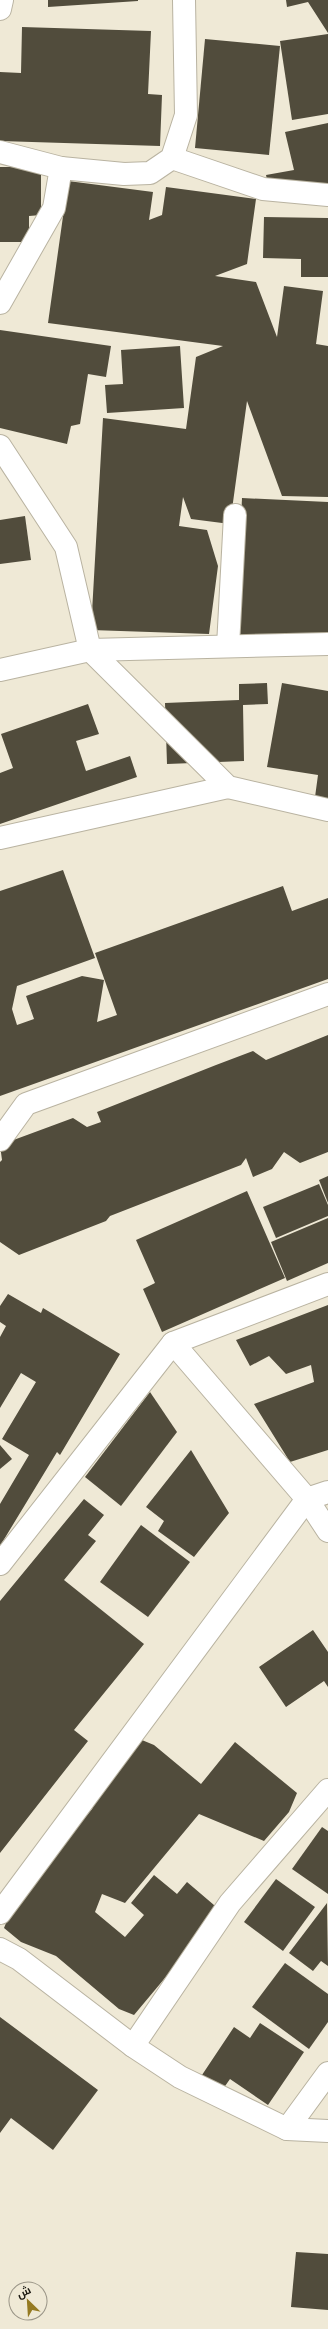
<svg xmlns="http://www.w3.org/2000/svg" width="328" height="2329" viewBox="0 0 328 2329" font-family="'Space Grotesk',Cairo,sans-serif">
<rect width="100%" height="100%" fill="#efe9d6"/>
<g fill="#514c3c">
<polygon points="48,0 138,0 138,1 48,7"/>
<polygon points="286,0 328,0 328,33 308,2 287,7"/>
<polygon points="22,27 151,31 148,94 162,95 160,146 0,141 0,72 21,73"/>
<polygon points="328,34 328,114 292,120 280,41"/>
<polygon points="205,39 280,46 269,155 195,148"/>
<polygon points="328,123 328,196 270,192 266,175 294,170 285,132"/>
<polygon points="0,167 41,167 41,215 29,216 29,242 0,242"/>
<polygon points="68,181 153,192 149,220 162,215 166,187 256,199 247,264 215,276 256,282 277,337 284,286 323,291 316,344 328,346 328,497 282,496 247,401 230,524 191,519 183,497 179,526 207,530 218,566 209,634 91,630 103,418 186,429 196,357 223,346 48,323"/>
<polygon points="264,217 328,218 328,277 301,277 301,259 263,258"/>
<polygon points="0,330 111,346 106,377 88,374 80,424 71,426 67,444 0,428"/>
<polygon points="180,346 184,408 107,413 105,385 123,384 121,350"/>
<polygon points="242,498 328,502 328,635 236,635"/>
<polygon points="25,516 31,560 0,564 0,520"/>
<polygon points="267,683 268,704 243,705 244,761 167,764 165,703 239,700 239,684"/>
<polygon points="282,683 328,691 328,800 315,797 318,775 267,767"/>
<polygon points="88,704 99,734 76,741 86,771 130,756 137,777 0,824 0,773 13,768 1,734"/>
<polygon points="63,870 95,958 17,986 12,1009 17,1025 34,1019 26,996 82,976 104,980 97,1022 117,1015 95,953 283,886 292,911 328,898 328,979 0,1096 0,891"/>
<polygon points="328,1035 328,1152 300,1163 284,1152 272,1169 253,1177 246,1158 241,1165 110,1216 106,1221 19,1255 0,1242 0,1162 2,1160 0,1145 73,1118 87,1127 101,1122 97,1112 216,1065 253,1051 266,1060"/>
<polygon points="328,1176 328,1203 319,1180"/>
<polygon points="319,1184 328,1205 328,1216 276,1238 263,1207"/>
<polygon points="247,1191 285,1278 162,1332 143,1289 155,1283 136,1240"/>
<polygon points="328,1218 328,1263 287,1281 271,1242"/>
<polygon points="8,1294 41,1313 43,1308 120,1354 60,1455 57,1452 0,1546 0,1504 29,1455 2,1439 36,1382 21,1373 0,1408 0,1337 6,1326 0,1322 0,1306"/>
<polygon points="328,1305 328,1450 290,1462 254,1404 314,1382 311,1365 286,1374 269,1356 250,1366 236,1340"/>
<polygon points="150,1392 177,1432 121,1506 85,1477"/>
<polygon points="0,1445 12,1459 0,1469"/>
<polygon points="191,1450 229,1513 194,1557 158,1531 164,1521 146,1507"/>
<polygon points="84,1499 104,1515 88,1535 96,1541 64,1580 144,1644 74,1730 88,1741 0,1853 0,1601"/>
<polygon points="141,1525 190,1562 148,1617 100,1582"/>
<polygon points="313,1630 328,1652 328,1687 324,1681 286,1707 259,1667"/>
<polygon points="137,1738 154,1745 201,1784 235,1742 297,1793 289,1812 264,1841 199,1814 125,1903 102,1894 95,1912 125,1937 144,1915 131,1903 154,1875 177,1894 187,1882 221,1911 134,2015 119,2009 56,1956 21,1942 4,1928 15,1901 92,1809 98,1794"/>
<polygon points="322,1827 328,1831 328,1894 292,1869"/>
<polygon points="276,1879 315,1907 283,1951 244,1922"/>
<polygon points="327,1903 328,1966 321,1961 313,1971 289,1953"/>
<polygon points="285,1963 328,1994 328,2022 309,2049 252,2007"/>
<polygon points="0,2017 98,2090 53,2150 11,2118 0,2133"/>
<polygon points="260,2023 304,2052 268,2105 230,2079 223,2089 202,2075 234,2027 250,2038"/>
<polygon points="296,2252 328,2254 328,2310 291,2307"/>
</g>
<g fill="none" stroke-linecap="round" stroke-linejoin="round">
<defs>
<g id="street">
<polyline points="0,9 2,0"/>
<polyline points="0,152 61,168"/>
<polyline points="172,158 263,189 328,195"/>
<polyline points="0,303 54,208 61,168 124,174 150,173 172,158 186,115 184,0"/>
<polyline points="0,446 66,547 90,650 228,787 328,810"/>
<polyline points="228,646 235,515"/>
<polyline points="0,670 90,650 328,644"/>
<polyline points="0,838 228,787"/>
<polyline points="0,1140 26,1104 328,994"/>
<polyline points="173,1343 307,1499 328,1531"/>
<polyline points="0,1564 173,1343 328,1284"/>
<polyline points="0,1913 307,1499 328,1492"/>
<polyline points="0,1949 19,1959 133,2046 180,2077 287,2129 328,2131"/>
<polyline points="133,2046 230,1903 328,1790"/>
<polyline points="287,2129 328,2073"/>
</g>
</defs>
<use href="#street" stroke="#b9b3a1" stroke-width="24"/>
<use href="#street" stroke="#fff" stroke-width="22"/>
</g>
<g transform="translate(28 2301) rotate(335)"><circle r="19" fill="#efe9d6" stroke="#9a9587"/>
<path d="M0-3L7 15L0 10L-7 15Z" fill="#957a22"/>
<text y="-6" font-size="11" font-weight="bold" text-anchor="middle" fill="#1a1811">ش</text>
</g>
</svg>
